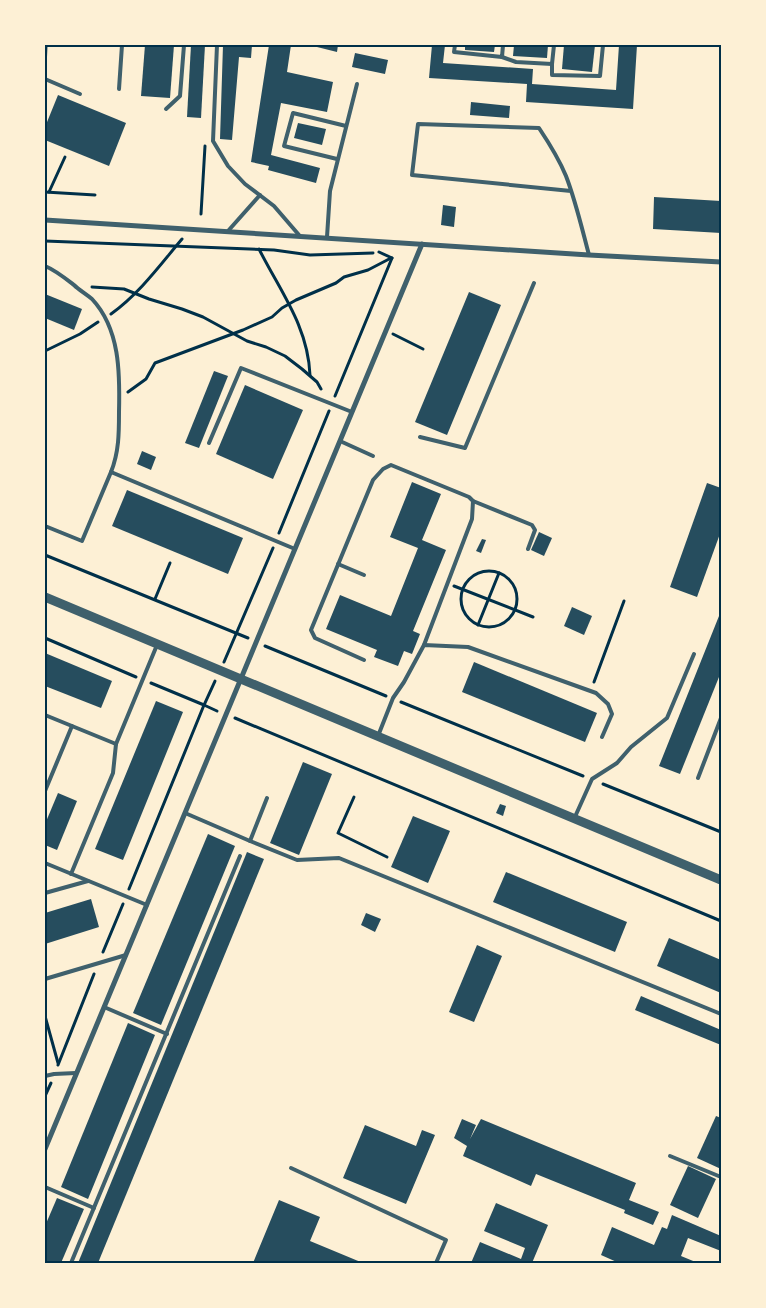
<svg xmlns="http://www.w3.org/2000/svg" width="766" height="1308" viewBox="0 0 766 1308" font-family="Mulish,sans-serif">
<rect width="100%" height="100%" fill="#fdf0d5"/>
<g fill="#264d5e">
<polygon points="145,45 174,45 170,98 141,96"/>
<polygon points="191,45 205,45 201,118 187,117"/>
<polygon points="223,45 252,45 251,58 239,57 232,140 220,139"/>
<polygon points="269,45 291,45 287,72 333,82 327,112 281,103 271,155 320,168 316,183 268,170 269,166 251,162"/>
<polygon points="309,45 338,45 337,52"/>
<polygon points="432,45 445,45 443,63 533,69 532,84 616,90 619,45 637,45 633,109 526,102 527,84 429,78"/>
<polygon points="465,45 495,45 494,52 465,50"/>
<polygon points="514,45 548,45 547,58 513,56"/>
<polygon points="564,45 595,45 592,72 562,69"/>
<polygon points="355,53 388,60 385,74 352,67"/>
<polygon points="58,95 126,123 109,166 45,140 45,127"/>
<polygon points="471,102 510,106 509,118 470,115"/>
<polygon points="298,123 326,129 322,145 294,138"/>
<polygon points="654,197 721,201 721,233 653,229"/>
<polygon points="443,205 456,207 454,227 441,225"/>
<polygon points="469,292 501,305 447,435 415,422"/>
<polygon points="45,294 82,309 74,330 45,318"/>
<polygon points="214,371 228,376 199,448 185,443"/>
<polygon points="245,385 303,410 273,479 216,454"/>
<polygon points="142,451 156,457 151,470 137,464"/>
<polygon points="412,482 441,494 422,540 446,550 413,631 420,634 412,654 404,651 398,666 374,657 377,650 326,629 340,595 391,616 418,548 390,537"/>
<polygon points="707,483 721,488 721,531 697,597 670,587"/>
<polygon points="127,490 243,538 228,574 112,526"/>
<polygon points="539,532 552,538 544,556 531,550"/>
<polygon points="482,539 486,540 481,553 476,551"/>
<polygon points="572,607 592,616 584,635 564,626"/>
<polygon points="721,611 721,672 680,774 659,766"/>
<polygon points="45,653 112,681 101,708 45,686"/>
<polygon points="474,662 597,713 585,742 462,692"/>
<polygon points="156,701 183,712 123,860 95,849"/>
<polygon points="303,762 332,774 299,855 270,843"/>
<polygon points="58,793 77,801 57,850 45,845 45,824"/>
<polygon points="500,804 506,806 503,816 496,813"/>
<polygon points="413,816 450,831 428,883 391,867"/>
<polygon points="208,834 235,846 161,1025 133,1013"/>
<polygon points="247,852 264,859 98,1263 78,1263"/>
<polygon points="506,872 627,922 615,952 493,902"/>
<polygon points="91,899 99,927 45,944 45,913"/>
<polygon points="366,913 381,919 375,932 361,925"/>
<polygon points="669,938 721,960 721,993 657,966"/>
<polygon points="477,945 502,956 474,1022 449,1012"/>
<polygon points="641,996 721,1030 721,1045 635,1010"/>
<polygon points="128,1023 155,1035 88,1199 61,1187"/>
<polygon points="716,1116 721,1118 721,1169 697,1158"/>
<polygon points="462,1119 476,1125 470,1139 481,1119 636,1183 629,1200 659,1212 653,1225 624,1213 625,1210 536,1174 531,1186 463,1156 467,1146 454,1138"/>
<polygon points="365,1125 416,1146 422,1130 435,1135 406,1204 343,1178"/>
<polygon points="688,1166 716,1179 698,1218 670,1205"/>
<polygon points="57,1198 84,1209 61,1263 45,1263 45,1226"/>
<polygon points="279,1200 320,1217 310,1241 363,1263 253,1263"/>
<polygon points="496,1203 548,1225 532,1263 471,1263 480,1242 521,1259 525,1248 484,1231"/>
<polygon points="672,1215 721,1236 721,1251 688,1238 681,1256 698,1263 619,1263 601,1255 612,1227 654,1245 662,1227 667,1229"/>
</g>
<g fill="none" stroke-linecap="round" stroke-linejoin="round">
<g stroke="#003049" stroke-width="3">
<polyline points="45,69 46,45"/>
<polyline points="45,192 95,195"/>
<polyline points="49,192 65,157"/>
<polyline points="201,214 205,146"/>
<polyline points="45,241 274,250 310,255 373,253"/>
<path d="M259,249C280,291 308,326 310,375"/>
<polyline points="379,252 392,258"/>
<polyline points="92,287 124,289 149,299 182,309 203,317 247,341 266,347 285,356 302,369 317,382 321,389"/>
<path d="M111,314C140,293 160,265 182,239"/>
<polyline points="393,334 423,349"/>
<polyline points="45,351 80,334 98,322"/>
<polyline points="128,392 146,379 155,363 243,330 272,317 282,308 296,300 336,283 344,277 368,270 391,258"/>
<polyline points="335,396 392,258"/>
<polyline points="279,533 329,411"/>
<polyline points="45,555 248,638"/>
<circle cx="489" cy="599" r="28"/>
<polyline points="454,586 533,617"/>
<polyline points="155,599 170,563"/>
<polyline points="478,625 499,573"/>
<polyline points="45,638 136,677"/>
<polyline points="265,646 386,696"/>
<polyline points="224,662 273,548"/>
<polyline points="215,681 204,705 217,711"/>
<polyline points="594,682 624,601"/>
<polyline points="401,702 583,776"/>
<polyline points="235,718 721,921"/>
<polyline points="603,784 721,832"/>
<polyline points="354,797 338,833 387,857"/>
<polyline points="129,889 204,705 151,683"/>
<polyline points="103,952 123,904"/>
<polyline points="45,1016 58,1063"/>
<polyline points="58,1065 94,974"/>
<polyline points="45,1096 51,1083"/>
</g>
<g stroke="#3f606c" stroke-width="4">
<polyline points="217,45 213,141 228,166 245,184 274,206 299,235"/>
<polyline points="455,45 454,52 502,57 503,45"/>
<polyline points="502,57 516,62 552,64 554,45"/>
<polyline points="552,64 552,75 600,76 603,45"/>
<polyline points="45,79 80,94"/>
<polyline points="119,89 122,45"/>
<polyline points="166,109 180,96 184,45"/>
<polyline points="337,159 284,146 293,113 346,126"/>
<path d="M571,191L412,175L418,124L539,128C549,143 559,159 566,176C576,202 582,229 589,255"/>
<polyline points="228,231 260,195"/>
<polyline points="327,237 330,191 357,84"/>
<path d="M45,266C55,270 65,278 74,285C79,290 86,294 92,299C120,329 120,373 119,412C119,433 119,452 111,472"/>
<polyline points="420,437 465,448 534,283"/>
<polyline points="340,441 373,456"/>
<polyline points="209,443 241,368 352,412"/>
<polyline points="473,501 532,525 535,530 528,549"/>
<polyline points="45,526 82,541 111,472 295,549"/>
<polyline points="338,564 364,575"/>
<polyline points="364,660 315,638 311,630 373,480 383,469 391,465 469,497 473,501 472,519 424,645"/>
<polyline points="45,715 116,744"/>
<polyline points="378,736 393,698 404,682 424,645 468,647 596,693 608,704 612,714 602,737"/>
<polyline points="698,778 721,718"/>
<polyline points="45,791 72,726"/>
<polyline points="185,813 250,841 267,798"/>
<polyline points="574,819 592,779 617,763 631,747 667,718 694,654"/>
<polyline points="250,841 297,860 339,858 721,1014"/>
<polyline points="45,863 147,905"/>
<polyline points="71,874 113,773 116,744 157,645"/>
<polyline points="45,893 88,881"/>
<polyline points="45,979 126,955"/>
<polyline points="104,1007 167,1034"/>
<polyline points="45,1076 54,1074 76,1073"/>
<polyline points="670,1156 721,1177"/>
<polyline points="291,1168 446,1240 436,1263"/>
<polyline points="45,1187 94,1208"/>
<polyline points="71,1263 240,856"/>
</g>
<g stroke="#3f606c" stroke-width="5">
<polyline points="45,220 589,255 721,262"/>
<polyline points="45,1149 422,244"/>
</g>
<polyline stroke="#3f606c" stroke-width="9" points="45,597 721,880"/>
</g>
<rect width="766" height="1308" fill="none" stroke="#fdf0d5" stroke-width="92"/>
<rect x="46" y="46" width="674" height="1216" fill="none" stroke="#003049" stroke-width="2"/>
</svg>
